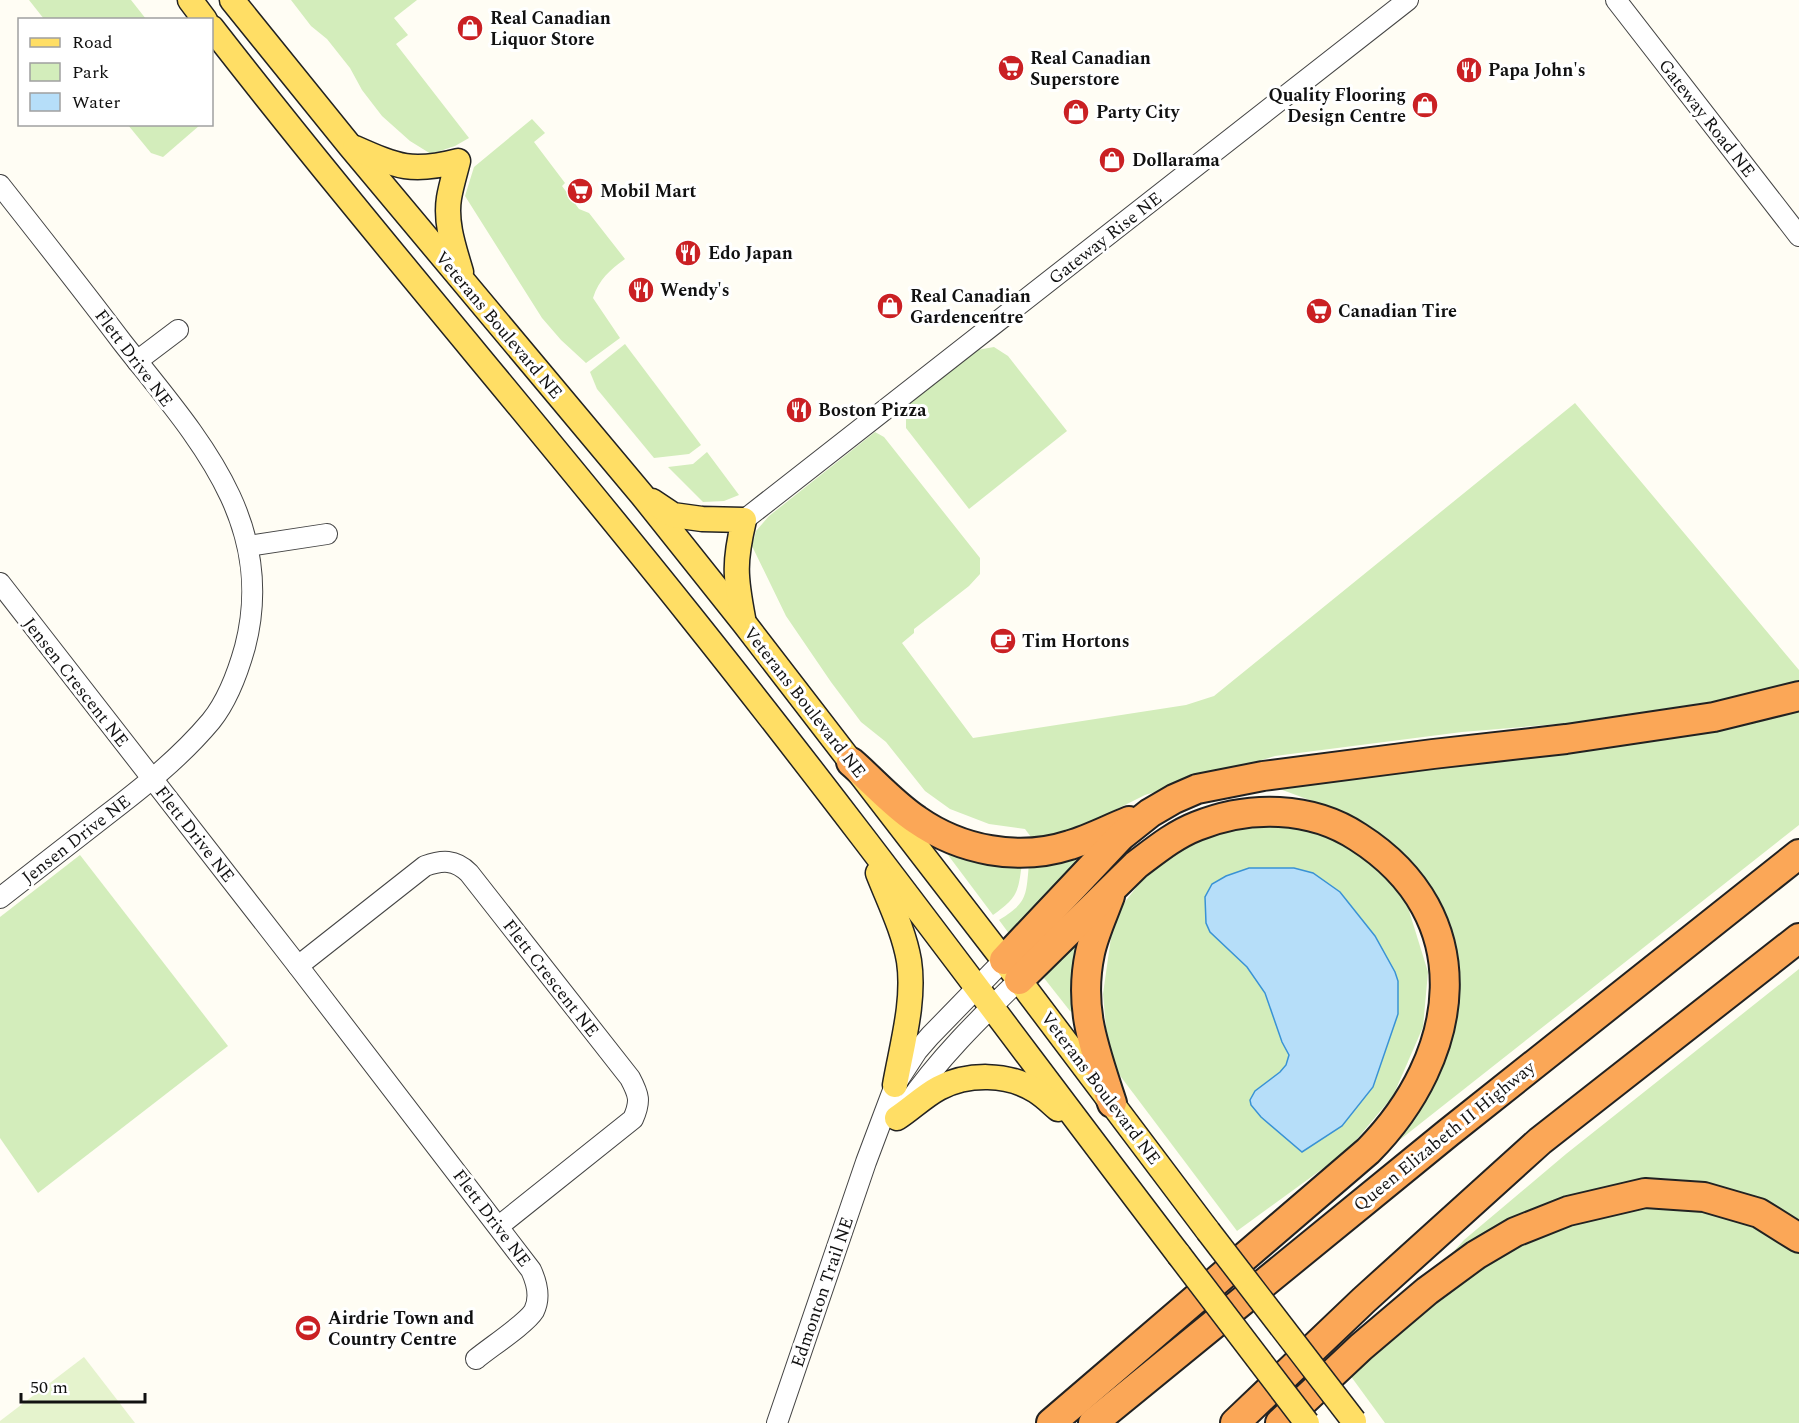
<svg xmlns="http://www.w3.org/2000/svg" width="1799" height="1423" viewBox="0 0 1799 1423" font-family="Spectral,serif">
<rect width="100%" height="100%" fill="#fffdf4"/>
<g fill="#d3edbb">
<polygon points="29,0 131,0 146,19 44,19"/>
<polygon points="291,0 417,0 394,18 408,35 396,44 469,138 455,146 431,154 410,141 382,116 362,90 350,68 327,39 311,26"/>
<path d="M532,119L545,133L534,142L565,183L562,186L579,209L589,213L625,259C610,270 599,279 593,298L620,338L586,363L561,340L542,318L465,196L474,167Z"/>
<polygon points="128,125 200,125 163,157 151,153"/>
<polygon points="625,344 701,445 689,454 654,458 597,389 590,372"/>
<polygon points="994,347 1008,356 1067,431 969,509 906,428 906,405 977,350"/>
<polygon points="1575,403 1799,670 1799,682 1736,698 1570,723 1462,732 1275,756 1145,795 1077,829 1034,841 1025,829 989,824 950,809 925,791 886,742 861,722 831,682 786,616 752,546 756,531 769,516 875,432 884,437 980,558 980,574 969,586 914,629 914,633 902,643 973,738 1186,705 1214,696"/>
<polygon points="707,452 739,495 724,501 703,502 668,467 693,464"/>
<polygon points="1799,702 1799,825 1397,1142 1440,1064 1427,885 1379,834 1323,805 1277,788"/>
<polygon points="1274,818 1330,834 1379,865 1406,901 1428,972 1423,1027 1393,1096 1347,1151 1237,1231 1109,1061 1103,994 1114,916 1142,880 1177,849 1217,828"/>
<path d="M942,847L1022,863C1018,893 1018,897 993,915Z"/>
<path d="M1088,852L1010,935L999,920C1028,902 1026,896 1029,863Z"/>
<polygon points="80,855 228,1046 38,1193 0,1138 0,917"/>
<polygon points="1081,935 1076,1014 1070,1011 1044,978"/>
<polygon points="1799,969 1799,1220 1766,1201 1698,1181 1659,1178 1571,1195 1523,1217 1446,1260 1464,1240 1566,1154"/>
<polygon points="1631,1206 1710,1208 1767,1232 1799,1253 1799,1423 1385,1423 1347,1371 1480,1266 1552,1227"/>
</g>
<polygon fill="#e5f3cd" points="84,1357 135,1423 0,1423 0,1421"/>
<polygon fill="#b6def9" stroke="#3992d5" stroke-width="1.5" points="1249,868 1294,868 1313,873 1340,892 1375,936 1395,972 1398,981 1398,1014 1373,1087 1342,1126 1302,1152 1261,1117 1251,1105 1250,1100 1255,1091 1280,1072 1286,1065 1289,1055 1282,1042 1265,993 1247,967 1210,932 1206,923 1205,897 1212,884 1226,876"/>
<g fill="none" stroke-linecap="round" stroke-linejoin="round">
<defs>
<g id="minor">
<polyline points="1616,0 1799,236"/>
<path d="M0,185C41,237 82,289 122,342C194,434 278,520 245,647C238,672 228,700 211,721C180,758 142,788 104,817C69,844 35,871 0,898"/>
<polyline points="137,361 178,330"/>
<polyline points="744,520 1408,0"/>
<polyline points="249,546 327,534"/>
<path d="M0,583L298,966L531,1270C537,1283 541,1297 534,1311C526,1324 489,1348 476,1359"/>
<path d="M298,966L425,866C442,860 455,859 469,873L630,1078C639,1095 641,1101 633,1119L499,1226"/>
<path d="M906,1106C938,1059 979,1019 1019,980"/>
<polyline points="777,1423 866,1162 895,1085 917,1051 930,1036 1004,960"/>
</g>
<g id="major">
<polyline points="190,0 205,20"/>
<polyline points="232,0 350,146 642,495 744,623 1019,980 1208,1231"/>
<path d="M212,28C366,226 531,416 688,613C856,823 1016,1041 1179,1255"/>
<path d="M355,148C398,167 412,173 458,161C455,173 451,186 449,198C445,223 454,248 461,272"/>
<path d="M652,501L673,515L702,519L744,520C734,562 735,576 743,618"/>
<path d="M878,873C889,901 904,931 909,961C915,1001 902,1045 895,1085"/>
<path d="M897,1118C911,1109 924,1096 939,1088C968,1073 1008,1073 1036,1091C1044,1096 1051,1103 1058,1109"/>
</g>
<g id="highway">
<path d="M851,762C872,780 894,805 917,820C960,850 1018,862 1070,845C1090,839 1109,829 1129,821"/>
<path d="M1110,896C1103,915 1094,934 1090,953C1078,1009 1095,1050 1112,1103"/>
<polyline points="1004,960 1121,836 1150,813 1174,799 1197,789 1263,776 1433,754 1566,739 1714,717 1799,696"/>
<path d="M1019,980L1136,865C1156,850 1174,835 1197,826C1249,805 1311,806 1358,837C1482,916 1462,1056 1368,1151L1051,1423"/>
<polyline points="1093,1423 1448,1133 1799,854"/>
<polyline points="1235,1423 1364,1300 1540,1141 1799,938"/>
<polyline points="1280,1423 1361,1347 1427,1291 1476,1255 1515,1232 1568,1211 1645,1193 1704,1197 1759,1213 1799,1238"/>
</g>
</defs>
<use href="#minor" stroke="#444" stroke-width="22"/>
<use href="#major" stroke="#222" stroke-width="27"/>
<use href="#highway" stroke="#222" stroke-width="32"/>
<use href="#minor" stroke="#fff" stroke-width="20"/>
<use href="#major" stroke="#ffde65" stroke-width="24"/>
<use href="#highway" stroke="#fba757" stroke-width="28"/>
<defs>
<g id="major-bridge">
<polyline points="1208,1231 1354,1421"/>
<polyline points="1179,1255 1307,1423"/>
</g>
</defs>
<use href="#major-bridge" stroke="#222" stroke-width="27" stroke-linecap="butt"/>
<use href="#major-bridge" stroke="#ffde65" stroke-width="24"/>
</g>
<defs>
<symbol id="shop-disc" viewBox="-11 -11 22 22"><circle r="9.5" fill="#ca2023" stroke="#fff"/><path d="M-5-2.5h2.3a2.7 3.5 0 0 1 5.4 0H5L5.5 6h-11ZM-1.5-2.5h3a1.5 2.3 0 0 0-3 0Z" fill="#fff"/></symbol>
<symbol id="supermarket-disc" viewBox="-11 -11 22 22"><circle r="9.5" fill="#ca2023" stroke="#fff"/><path d="M-6-5.5h2.5l.6 2H6L4.5 2H-2.5L-4.4-4H-6ZM-1.5 3.2a1.3 1.3 0 1 0 .1 0ZM3 3.2a1.3 1.3 0 1 0 .1 0Z" fill="#fff"/></symbol>
<symbol id="restaurant-disc" viewBox="-11 -11 22 22"><circle r="9.5" fill="#ca2023" stroke="#fff"/><path d="M-5-6h1v4h1v-4h1v4h1v-4h1v5L-1.5 .5V6h-2V.5L-5-1ZM5-6V6H3V1.5H1.5Q1.5-4 5-6Z" fill="#fff"/></symbol>
<symbol id="cafe-disc" viewBox="-11 -11 22 22"><circle r="9.5" fill="#ca2023" stroke="#fff"/><path d="M-5.5-4.5H6V0H3Q3 3.5 0 3.5H-2.5Q-5.5 3.5-5.5 0ZM3-3.2v2h1.7v-2ZM-6 4.5H4V6H-6Z" fill="#fff"/></symbol>
<symbol id="stadium-disc" viewBox="-11 -11 22 22"><circle r="9.5" fill="#ca2023" stroke="#fff"/><path d="M0-5a6.5 5 0 1 0 0 10a6.5 5 0 1 0 0-10ZM-3.5-1.8h7v3.6h-7Z" fill="#fff"/></symbol>
</defs>
<g fill-rule="evenodd">
<use href="#shop-disc" x="455" y="13" width="30" height="30"/>
<use href="#supermarket-disc" x="996" y="53" width="30" height="30"/>
<use href="#restaurant-disc" x="1454" y="55" width="30" height="30"/>
<use href="#shop-disc" x="1410" y="90" width="30" height="30"/>
<use href="#shop-disc" x="1061" y="97" width="30" height="30"/>
<use href="#shop-disc" x="1097" y="145" width="30" height="30"/>
<use href="#supermarket-disc" x="565" y="176" width="30" height="30"/>
<use href="#restaurant-disc" x="673" y="238" width="30" height="30"/>
<use href="#restaurant-disc" x="626" y="275" width="30" height="30"/>
<use href="#shop-disc" x="875" y="291" width="30" height="30"/>
<use href="#supermarket-disc" x="1304" y="296" width="30" height="30"/>
<use href="#restaurant-disc" x="784" y="395" width="30" height="30"/>
<use href="#cafe-disc" x="988" y="626" width="30" height="30"/>
<use href="#stadium-disc" x="293" y="1313" width="30" height="30"/>
</g>
<g text-anchor="middle" stroke-width="6" stroke-linejoin="round" paint-order="stroke">
<g font-size="18" font-weight="bold" fill="#111" stroke="#fff" text-anchor="start">
<text x="490" y="24">Real Canadian<tspan x="490" dy="21">Liquor Store</tspan></text>
<text x="1030" y="64">Real Canadian<tspan x="1030" dy="21">Superstore</tspan></text>
<text x="1488" y="76">Papa John's</text>
<text x="1406" y="101" text-anchor="end">Quality Flooring<tspan x="1406" dy="21">Design Centre</tspan></text>
<text x="1096" y="118">Party City</text>
<text x="1132" y="166">Dollarama</text>
<text x="600" y="197">Mobil Mart</text>
<text x="708" y="259">Edo Japan</text>
<text x="660" y="296">Wendy's</text>
<text x="910" y="302">Real Canadian<tspan x="910" dy="21">Gardencentre</tspan></text>
<text x="1338" y="317">Canadian Tire</text>
<text x="818" y="416">Boston Pizza</text>
<text x="1022" y="647">Tim Hortons</text>
<text x="328" y="1324">Airdrie Town and<tspan x="328" dy="21">Country Centre</tspan></text>
</g>
<g font-size="18" fill="#111" stroke="#fff">
<text transform="translate(1707 118) rotate(52)" y="6">Gateway Road NE</text>
<text transform="translate(1105 238) rotate(-38)" y="6">Gateway Rise NE</text>
<text transform="translate(499 325) rotate(50)" y="6">Veterans Boulevard NE</text>
<text transform="translate(134 358) rotate(53)" y="6">Flett Drive NE</text>
<text transform="translate(76 682) rotate(52)" y="6">Jensen Crescent NE</text>
<text transform="translate(805 702) rotate(52)" y="6">Veterans Boulevard NE</text>
<text transform="translate(195 834) rotate(52)" y="6">Flett Drive NE</text>
<text transform="translate(76 839) rotate(-38)" y="6">Jensen Drive NE</text>
<text transform="translate(551 978) rotate(52)" y="6">Flett Crescent NE</text>
<text transform="translate(1101 1088) rotate(53)" y="6">Veterans Boulevard NE</text>
<text transform="translate(1444 1136) rotate(-39)" y="6">Queen Elizabeth II Highway</text>
<text transform="translate(492 1218) rotate(53)" y="6">Flett Drive NE</text>
<text transform="translate(822 1292) rotate(-71)" y="6">Edmonton Trail NE</text>
</g>
</g>
<rect x="18" y="18" width="195" height="108" fill="#ffffff" stroke="#a0a0a0" stroke-width="1.5"/>
<rect x="30" y="38" width="30" height="9" fill="#ffde65" stroke="#a0a0a0" stroke-width="1.5"/>
<text x="72" y="48" font-size="18" fill="#111111">Road</text>
<rect x="30" y="63" width="30" height="18" fill="#d3edbb" stroke="#a0a0a0" stroke-width="1.5"/>
<text x="72" y="78" font-size="18" fill="#111111">Park</text>
<rect x="30" y="93" width="30" height="18" fill="#b6def9" stroke="#a0a0a0" stroke-width="1.5"/>
<text x="72" y="108" font-size="18" fill="#111111">Water</text>
<path d="M21 1393v9h124v-9" fill="none" stroke="#111111" stroke-width="3"/>
<text x="30" y="1393" font-size="18" fill="#111111" stroke="#ffffff" stroke-width="4.5" paint-order="stroke">50 m</text>
</svg>
